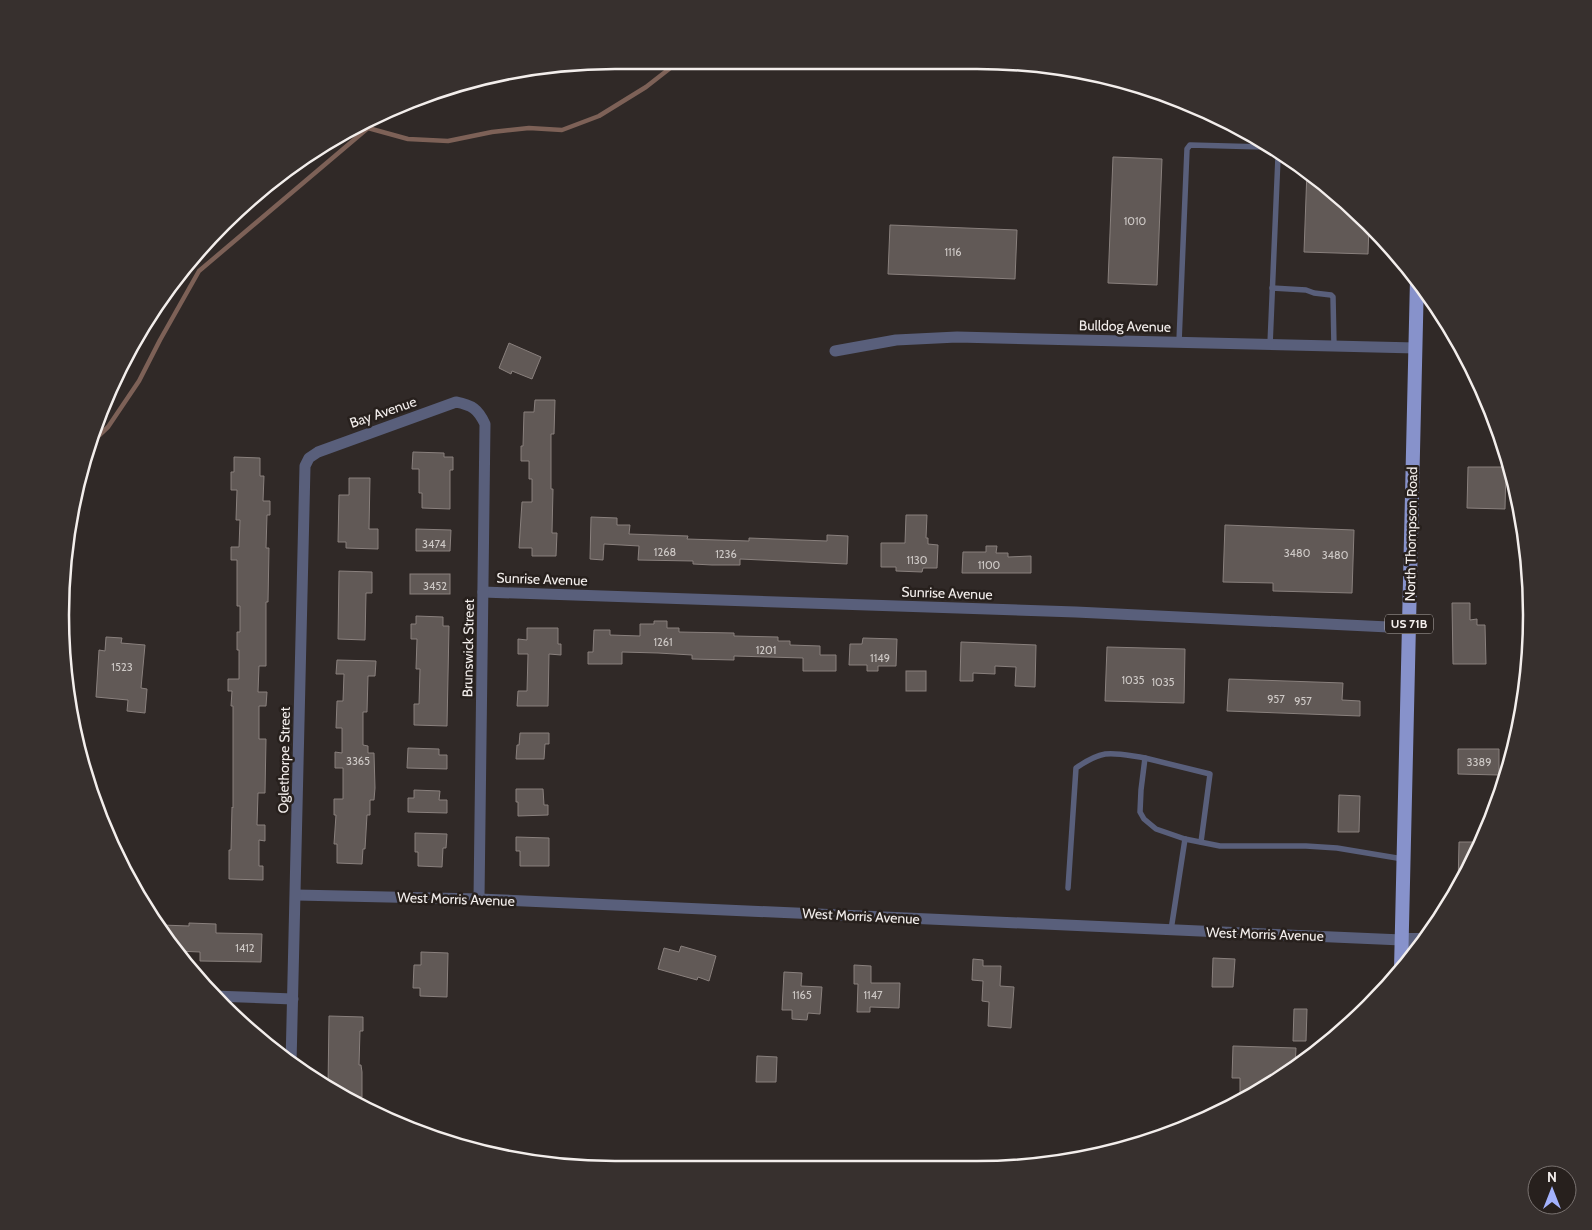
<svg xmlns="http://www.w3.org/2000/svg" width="1592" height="1230" viewBox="0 0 1592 1230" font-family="Cabin,sans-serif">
<rect width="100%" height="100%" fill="#302927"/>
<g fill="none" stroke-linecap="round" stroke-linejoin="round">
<polyline stroke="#7d6157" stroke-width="4.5" points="91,443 108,427 139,381 160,340 199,271 368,128 408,139 448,141 492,132 529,128 562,130 599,116 646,87 678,62 683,60"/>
</g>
<g fill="#615956" stroke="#89807d">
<polygon points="1113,157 1162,159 1157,285 1108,283"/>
<polygon points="1307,170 1315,175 1369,225 1368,254 1304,252"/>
<polygon points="890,225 1017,230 1015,279 888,274"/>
<polygon points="509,343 541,357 532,379 512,371 511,374 499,368"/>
<polygon points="535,400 555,400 554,434 551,434 551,489 553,489 552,533 557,533 556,556 532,556 532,548 519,548 522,502 532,502 532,479 529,479 529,461 521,461 521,446 523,446 524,412 534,412"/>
<polygon points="413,452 444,453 444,457 453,457 453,470 450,470 450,509 422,508 422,493 419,493 419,469 412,469"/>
<polygon points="234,457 260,458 260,476 264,476 263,501 270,501 270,515 267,515 266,548 269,548 268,602 266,602 266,666 259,666 258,692 267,692 266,706 259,706 259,739 266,739 265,793 258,793 257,825 265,825 265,841 259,840 259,866 263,866 263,880 229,879 229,850 231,850 232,807 233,808 233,706 231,706 232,691 228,691 228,679 239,679 239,650 237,650 237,632 240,632 240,606 237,606 237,560 231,560 231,547 239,547 240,520 236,520 237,490 231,490 231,472 234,472"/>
<polygon points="1468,467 1506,467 1505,509 1467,508"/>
<polygon points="349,478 370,478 369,529 378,529 378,549 346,548 346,542 338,542 339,495 349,495"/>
<polygon points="906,515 927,515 926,538 928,538 928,544 938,545 937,568 923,568 922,572 896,571 896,567 881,567 881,543 905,543"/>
<polygon points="591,517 617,518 617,525 630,525 629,534 688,536 687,539 749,541 749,538 827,541 827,535 848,536 847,564 740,559 740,565 712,565 693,564 693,561 638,560 639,546 604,544 603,560 590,559"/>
<polygon points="1225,525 1354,530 1352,593 1273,591 1273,583 1223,582"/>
<polygon points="416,529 451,530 450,551 416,551"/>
<polygon points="986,546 997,546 996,553 1008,553 1008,557 1031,556 1031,573 962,573 963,552 986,552"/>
<polygon points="339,571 372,572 372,593 366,593 365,640 338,639"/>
<rect x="410" y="574" width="40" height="20"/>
<polygon points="1452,603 1470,603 1470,620 1477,619 1477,625 1485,625 1486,664 1453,664"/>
<polygon points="416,616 443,617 443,626 449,626 447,726 414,725 414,704 419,704 420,669 416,669 417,639 411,639 411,624 416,624"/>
<polygon points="654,621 667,621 667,628 679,628 679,632 734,633 734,636 778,637 778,641 790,641 790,645 820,646 820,655 836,655 836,671 803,671 803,658 734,656 734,660 692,659 692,655 658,653 622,652 622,664 588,664 588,652 593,652 594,630 610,630 610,635 640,636 640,624 654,624"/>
<polygon points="527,628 558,628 558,644 561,644 561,655 549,654 548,706 517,706 518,691 527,691 528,654 518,654 518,639 527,640"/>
<polygon points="106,637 122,638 121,643 145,645 141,688 147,689 145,713 127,711 128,700 96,697 99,650 105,651"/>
<polygon points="863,638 897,639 896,666 878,666 878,671 867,671 867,665 849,665 850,644 862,644"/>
<polygon points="961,642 1036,645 1035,687 1015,686 1016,667 995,666 995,674 973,673 973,681 960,681"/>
<polygon points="1107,647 1185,649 1184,703 1105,701"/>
<polygon points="337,660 376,661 375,676 368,676 367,712 363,712 363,745 368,746 368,753 374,753 375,788 374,800 370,800 370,815 367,815 365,849 363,849 362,864 337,863 337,844 334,844 336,815 334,815 334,799 343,799 343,768 335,768 335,752 342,753 342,728 336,728 337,701 343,701 344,674 336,674"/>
<rect x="906" y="671" width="20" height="20"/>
<polygon points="1229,679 1343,683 1342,700 1360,701 1360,716 1227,711"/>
<polygon points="520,733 549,733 549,744 545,744 544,759 516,759 517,745 519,745"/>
<polygon points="408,748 439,749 439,755 447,755 447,769 407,768"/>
<polygon points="1458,749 1499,749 1499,775 1458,774"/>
<polygon points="516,789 543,789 544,805 548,805 548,815 518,816 518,802 516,802"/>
<polygon points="414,790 440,791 439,800 447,800 447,813 408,812 408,798 414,798"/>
<polygon points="1339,795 1360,796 1359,832 1338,832"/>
<polygon points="415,833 447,834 446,848 443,848 442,867 418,866 418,852 415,852"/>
<polygon points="516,837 549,838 549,866 520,866 520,851 516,851"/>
<polygon points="1459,842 1482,842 1458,887"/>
<polygon points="189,923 216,924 216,933 262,934 261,962 200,961 200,952 177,951 161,933 162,925 189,926"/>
<polygon points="681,946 716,956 709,981 698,977 697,980 658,969 664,948 679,952"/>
<polygon points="421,952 448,953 447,997 420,996 420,988 413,988 414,965 421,965"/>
<polygon points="1213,958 1235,959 1233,987 1212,987"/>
<polygon points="973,959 983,960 983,966 1001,966 1000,986 1014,987 1011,1028 988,1026 989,1002 982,1001 983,981 972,980"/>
<polygon points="854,965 871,966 871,983 900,983 899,1008 870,1007 870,1012 857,1012 858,984 854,984"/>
<polygon points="784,972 802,973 801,986 822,987 820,1014 808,1013 807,1020 792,1019 792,1010 782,1010"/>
<polygon points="1294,1009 1307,1009 1306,1041 1293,1041"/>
<polygon points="329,1016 363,1017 363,1031 360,1031 359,1065 361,1065 362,1072 362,1097 346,1097 328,1088"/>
<polygon points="1233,1046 1296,1048 1295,1068 1285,1077 1240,1099 1240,1078 1232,1078"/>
<polygon points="757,1056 777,1057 776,1082 756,1082"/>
</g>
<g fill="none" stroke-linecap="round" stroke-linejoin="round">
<g stroke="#595f7b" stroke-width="5.5">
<polyline points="1272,288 1306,290 1314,293 1331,295 1333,297 1334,346"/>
<polyline points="1179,342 1187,149 1190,145 1264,147 1273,151 1278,157 1270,345"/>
<polyline points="1145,758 1210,774 1201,842"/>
<path d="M1068,888L1076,768C1105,748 1112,753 1145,758L1141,790L1140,812L1144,819L1156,829L1185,839L1220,846H1306L1337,848L1403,859"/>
<polyline points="1171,930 1185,839"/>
</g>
<g stroke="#595f7b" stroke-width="11">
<polyline points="835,351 896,340 957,337 1416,348"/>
<polyline points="483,592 1076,612 1409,628"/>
<polyline points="296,895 479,899 1402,940"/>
<polyline points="213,996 293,999"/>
<path d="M291,1064L305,466L309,458L318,452L456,402C472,405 478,409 485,424L479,899"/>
</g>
<polyline stroke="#595f7b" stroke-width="14" points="1402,940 1425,940"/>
<polyline stroke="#8792cb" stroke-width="14" points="1401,969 1417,279"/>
</g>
<g text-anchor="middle" stroke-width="5" stroke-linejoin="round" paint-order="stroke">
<g font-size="11" fill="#cec9c6">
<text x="1135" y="225">1010</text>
<text x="953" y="256">1116</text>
<text x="434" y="548">3474</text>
<text x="665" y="556">1268</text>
<text x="1297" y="557">3480</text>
<text x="726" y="558">1236</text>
<text x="1335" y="559">3480</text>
<text x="917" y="564">1130</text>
<text x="989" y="569">1100</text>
<text x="435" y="590">3452</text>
<text x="663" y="646">1261</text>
<text x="766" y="654">1201</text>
<text x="880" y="662">1149</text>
<text x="122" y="671">1523</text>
<text x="1133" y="684">1035</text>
<text x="1163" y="686">1035</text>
<text x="1276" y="703">957</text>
<text x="1303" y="705">957</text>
<text x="358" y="765">3365</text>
<text x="1479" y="766">3389</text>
<text x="245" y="952">1412</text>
<text x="802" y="999">1165</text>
<text x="873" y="999">1147</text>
</g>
<rect fill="#27201d" stroke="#b6b0ae" stroke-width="1" x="1385" y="614.5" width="48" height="19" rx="4"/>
<g font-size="12" font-weight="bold" fill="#f3eeec">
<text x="1409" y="628">US 71B</text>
</g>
<g font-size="14" fill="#f3eeec" stroke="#27201d">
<text transform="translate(1125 326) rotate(1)" y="5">Bulldog Avenue</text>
<text transform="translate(383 412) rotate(-19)" y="5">Bay Avenue</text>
<text transform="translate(1411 534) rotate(-89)" y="5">North Thompson Road</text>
<text transform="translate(542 579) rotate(2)" y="5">Sunrise Avenue</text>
<text transform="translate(947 593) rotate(2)" y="5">Sunrise Avenue</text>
<text transform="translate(468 648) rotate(-89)" y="5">Brunswick Street</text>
<text transform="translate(284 760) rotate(-89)" y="5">Oglethorpe Street</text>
<text transform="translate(456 899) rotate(2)" y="5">West Morris Avenue</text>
<text transform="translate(861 916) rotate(3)" y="5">West Morris Avenue</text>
<text transform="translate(1265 934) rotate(2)" y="5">West Morris Avenue</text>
</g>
</g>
<path d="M0 0H1592V1230H0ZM615 69H977A546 546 0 0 1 1523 615V615A546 546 0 0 1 977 1161H615A546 546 0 0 1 69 615V615A546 546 0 0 1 615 69Z" fill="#37302e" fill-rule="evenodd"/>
<path fill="none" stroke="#f3eeec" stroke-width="2.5" d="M615 69H977A546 546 0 0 1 1523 615V615A546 546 0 0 1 977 1161H615A546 546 0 0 1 69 615V615A546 546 0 0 1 615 69Z"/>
<g transform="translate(1552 1190)"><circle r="24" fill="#27201d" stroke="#797270"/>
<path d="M0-4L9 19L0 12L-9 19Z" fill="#a3b2fd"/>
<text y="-8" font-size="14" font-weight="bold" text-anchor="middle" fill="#f3eeec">N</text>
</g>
</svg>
